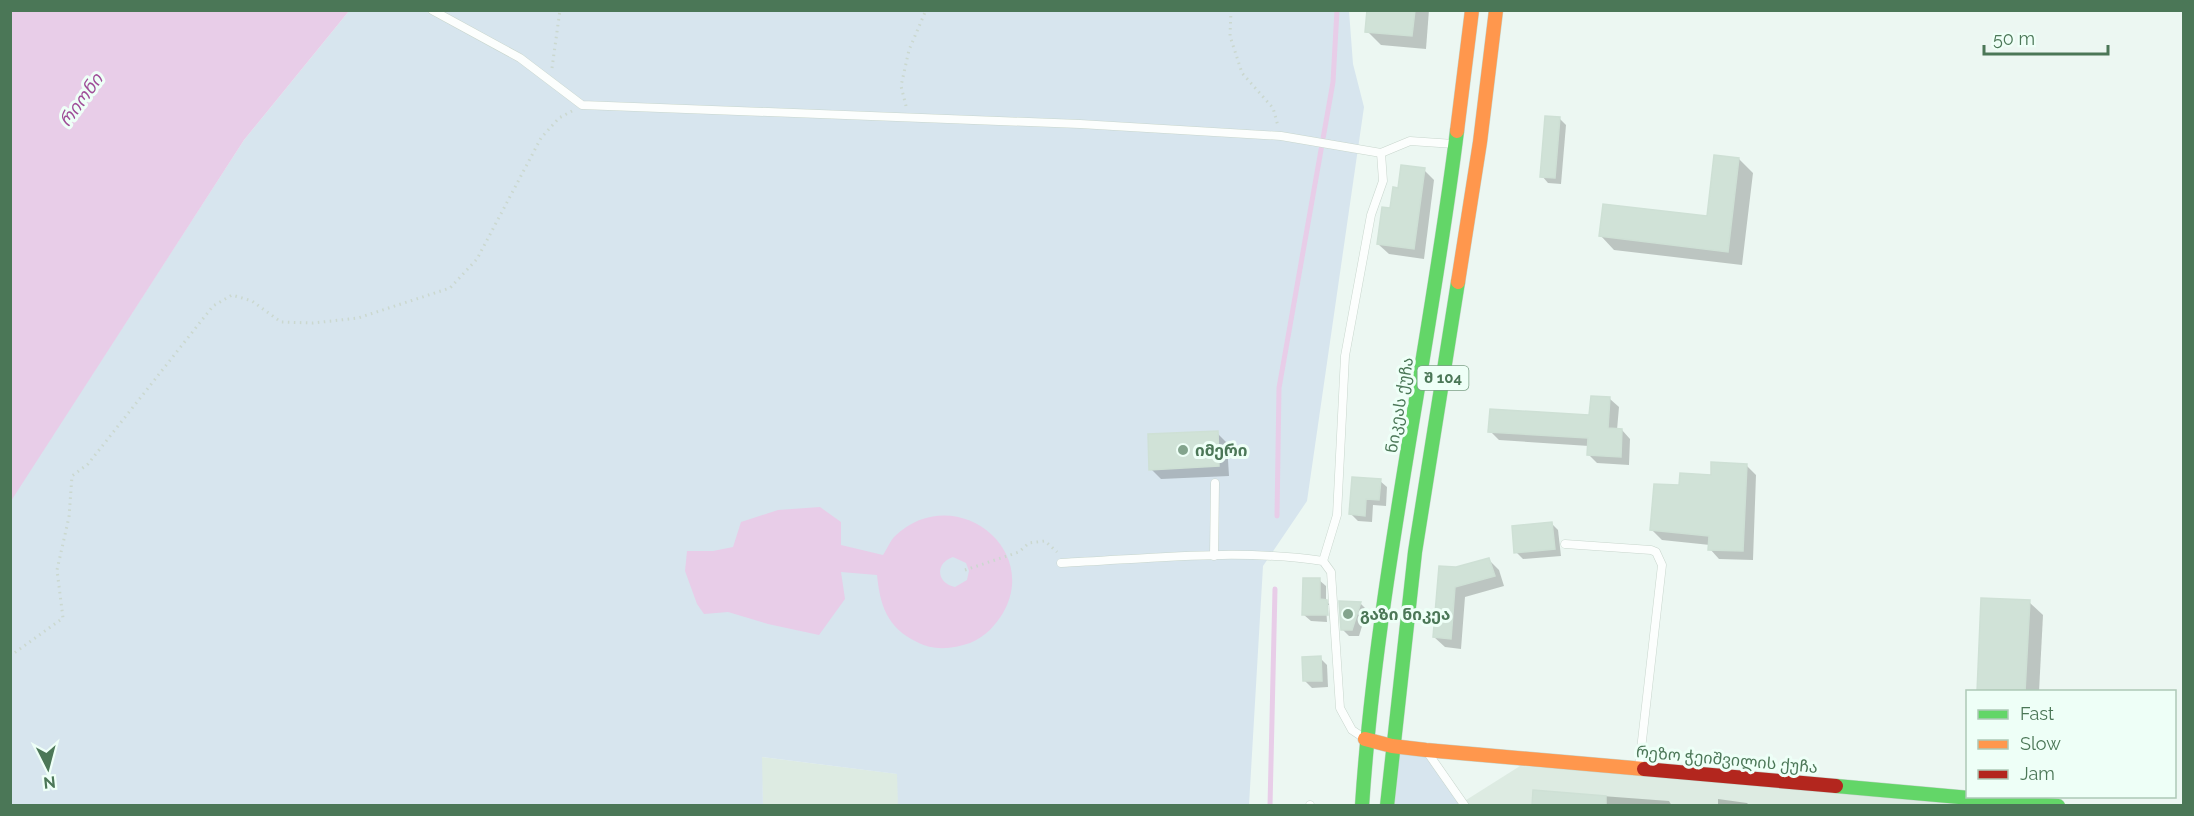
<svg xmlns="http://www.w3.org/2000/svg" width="2194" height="816" viewBox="0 0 2194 816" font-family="Raleway,'Noto Sans Georgian',sans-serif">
<rect width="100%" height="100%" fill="#ecf7f2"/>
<g fill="#ddebe2">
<polygon points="761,757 898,774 898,805 763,805"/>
<polygon points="1520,766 2058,805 1465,806 1463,802"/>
</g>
<g fill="#d7e5ee">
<polygon points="349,11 1349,11 1353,64 1364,107 1307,501 1263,566 1249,805 898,805 897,774 762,757 763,805 11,805 10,501 244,140"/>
<polygon points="1392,746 1426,750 1465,806 1387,806"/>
</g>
<g fill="#e8cde8" fill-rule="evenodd">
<polygon points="11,10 349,11 244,140 11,501"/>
<path d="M820,507L841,522V545L883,555C887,549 890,541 895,536C953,481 1041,547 1003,613C995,626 985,637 970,643C953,649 933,651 917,642C887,628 880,605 877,575L841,572L845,599L819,635L768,624L728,612L704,614L697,604L685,571L687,551H713L733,547L741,522L778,510ZM953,557L966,563L969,571L967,580L955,587C936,583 935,563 953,557Z"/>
</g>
<g fill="#0003">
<polygon points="1369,10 1429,10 1426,49 1381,45 1367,31"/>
<polygon points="1559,118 1566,125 1561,184 1548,183 1542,176"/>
<polygon points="1739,159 1753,173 1742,265 1614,250 1601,236 1708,218"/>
<polygon points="1424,170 1434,180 1424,259 1389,254 1378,244 1399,190"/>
<polygon points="1610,399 1619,407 1617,430 1622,430 1630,439 1629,465 1597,463 1589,455 1589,446 1499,440 1490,431 1591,417"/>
<polygon points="1217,433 1227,443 1229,476 1161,479 1151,469"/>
<polygon points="1746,465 1756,475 1753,560 1719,559 1710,549 1710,545 1662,540 1652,530 1681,487"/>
<polygon points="1380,481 1387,487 1386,506 1373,505 1372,522 1358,521 1351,514"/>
<polygon points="1552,524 1558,530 1561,556 1523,559 1516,552"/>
<polygon points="1489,560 1499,570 1504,586 1465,597 1461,649 1445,647 1434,637 1456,569"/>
<polygon points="1319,580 1326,586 1326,601 1333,608 1334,622 1330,622 1329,605 1326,605 1327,622 1311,621 1304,615"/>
<polygon points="1341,602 1361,604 1367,610 1359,636 1349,636 1342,629"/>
<polygon points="2029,602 2043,615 2039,692 1978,692"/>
<polygon points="1320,658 1327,665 1328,687 1312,688 1305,681"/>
<polygon points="1535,791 1669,801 1672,806 1533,805"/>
<polygon points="1718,799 1747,803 1750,806 1718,806"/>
</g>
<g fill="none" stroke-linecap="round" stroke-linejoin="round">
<g stroke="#e8cde8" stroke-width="5">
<polyline points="1277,516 1279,388 1333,82 1337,10"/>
<polyline points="1270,806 1275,589"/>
</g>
</g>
<g fill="#d0e2d7" stroke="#cee0d5" stroke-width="1.5">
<polygon points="1367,10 1415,10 1412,36 1365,32"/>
<polygon points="1545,116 1560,117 1555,178 1540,177"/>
<polygon points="1714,155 1739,158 1728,252 1599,236 1603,204 1707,216"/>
<polygon points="1401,165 1425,168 1414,249 1377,244 1382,207 1390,208 1393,187 1398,188"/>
<polygon points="1591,396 1610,397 1608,428 1622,429 1621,457 1587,455 1588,438 1488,432 1490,409 1589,415"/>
<polygon points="1218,431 1219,466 1149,470 1148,434"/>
<polygon points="1711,462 1747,464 1743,551 1708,550 1709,536 1650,530 1654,484 1679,485 1680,473 1711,475"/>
<polygon points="1352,477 1381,479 1379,500 1366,499 1365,516 1349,514"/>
<polygon points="1552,522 1555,549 1514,553 1512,526"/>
<polygon points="1489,558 1495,576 1455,587 1451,639 1433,637 1439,566 1456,567"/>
<polygon points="1303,578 1320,578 1320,599 1327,600 1328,615 1302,615"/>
<polygon points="1981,598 2030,600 2025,692 1977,692"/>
<polygon points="1339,601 1361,602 1352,630 1341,630"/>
<polygon points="1321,656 1322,681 1303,681 1302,657"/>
<polygon points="1533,790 1606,796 1606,806 1532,806"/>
</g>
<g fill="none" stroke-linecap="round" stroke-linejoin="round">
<defs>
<g id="lane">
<polyline points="432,10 520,58 582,105 1080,124 1281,136 1381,153 1410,141 1454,144"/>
<polyline points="1565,544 1651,550 1656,552 1662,565 1639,767"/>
<polyline points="1214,556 1215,483"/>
<polyline points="1323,561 1337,515 1345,356 1371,215 1383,181 1381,153"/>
<path d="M1061,563C1148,559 1237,548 1323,561L1331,572L1340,708L1352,730L1364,738"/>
<polyline points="1428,753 1465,806"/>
<polyline points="1310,806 1310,805"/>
</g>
<g id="fast">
<polyline points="1836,786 2058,806"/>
<path d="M1362,806C1377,579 1429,357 1457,131"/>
<polyline points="1387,806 1415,552 1458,282"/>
</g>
<g id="slow">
<polyline points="1457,131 1472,10"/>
<polyline points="1458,282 1480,142 1496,10"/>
<polyline points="1365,739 1392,746 1426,750 1644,769"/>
</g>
<polyline id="jam" points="1644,769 1836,786"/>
</defs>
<use href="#lane" stroke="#c8d6cd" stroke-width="9"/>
<use href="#fast" stroke="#c5d5cc" stroke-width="15"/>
<use href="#slow" stroke="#c5d5cc" stroke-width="15"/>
<use href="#jam" stroke="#c5d5cc" stroke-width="15"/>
<g stroke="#cbd8cf" stroke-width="3" stroke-dasharray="1.5 4.5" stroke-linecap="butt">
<polyline points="1231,10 1230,36 1242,73 1273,108 1278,126"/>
<polyline points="552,68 560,10"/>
<polyline points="906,106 901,86 909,50 926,10"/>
<polyline points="965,570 1019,552 1029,543 1045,541 1057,552"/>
<polyline points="10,656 63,618 57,570 69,517 72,476 88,464 213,306 232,295 252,301 281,322 313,323 358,318 450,288 477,259 541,138 559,118 572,111"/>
</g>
<use href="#lane" stroke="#fcfefd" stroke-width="8"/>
<use href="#fast" stroke="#63d668" stroke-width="14"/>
<use href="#slow" stroke="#ff974d" stroke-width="14"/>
<use href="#jam" stroke="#b3261e" stroke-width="14"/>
</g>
<g fill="#83a48d" stroke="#eefff7" stroke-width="2">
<circle cx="1183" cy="450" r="6"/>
<circle cx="1348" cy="614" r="6"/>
</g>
<g text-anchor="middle" stroke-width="6" stroke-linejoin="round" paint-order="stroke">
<rect fill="#eefff7" stroke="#7ca087" stroke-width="1.5" x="1417.5" y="366" width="51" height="24" rx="4.5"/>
<g font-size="15" font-weight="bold" fill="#4b7757">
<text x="1443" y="383">შ 104</text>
</g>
<g font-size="16" fill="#4b7757" stroke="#eefff7">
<text transform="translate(1399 405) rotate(-80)" y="6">ნიკეას ქუჩა</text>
<text transform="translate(1727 759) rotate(5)" y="6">რეზო ჭეიშვილის ქუჩა</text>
</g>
<g font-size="16" font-weight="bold" fill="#4b7757" stroke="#eefff7" text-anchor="start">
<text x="1195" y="456">იმერი</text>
<text x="1360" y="620">გაზი ნიკეა</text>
</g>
<g font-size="18" font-style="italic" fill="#9f4d98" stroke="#eefff7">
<text transform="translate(81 100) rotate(-54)" y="6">რიონი</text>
</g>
</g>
<rect width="2194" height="816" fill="none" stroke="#4b7757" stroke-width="24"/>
<rect x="1966" y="690" width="210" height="108" fill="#eefff7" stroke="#adc9b7" stroke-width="1.5"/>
<rect x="1978" y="710" width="30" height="9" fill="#63d668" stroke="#adc9b7" stroke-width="1.5"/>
<text x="2020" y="720" font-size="18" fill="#4b7757">Fast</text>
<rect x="1978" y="740" width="30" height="9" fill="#ff974d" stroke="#adc9b7" stroke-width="1.5"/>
<text x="2020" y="750" font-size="18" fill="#4b7757">Slow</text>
<rect x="1978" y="770" width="30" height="9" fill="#b3261e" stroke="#adc9b7" stroke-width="1.5"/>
<text x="2020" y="780" font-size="18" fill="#4b7757">Jam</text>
<g transform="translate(48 768) rotate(174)" stroke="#eefff7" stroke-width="4.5" paint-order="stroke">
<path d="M0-4.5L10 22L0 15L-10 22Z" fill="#4b7757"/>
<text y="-9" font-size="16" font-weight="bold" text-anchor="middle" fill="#4b7757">N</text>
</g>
<path d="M1984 45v9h124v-9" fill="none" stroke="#4b7757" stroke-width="3"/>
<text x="1993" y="45" font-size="18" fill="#4b7757" stroke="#eefff7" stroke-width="4.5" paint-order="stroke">50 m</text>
</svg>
